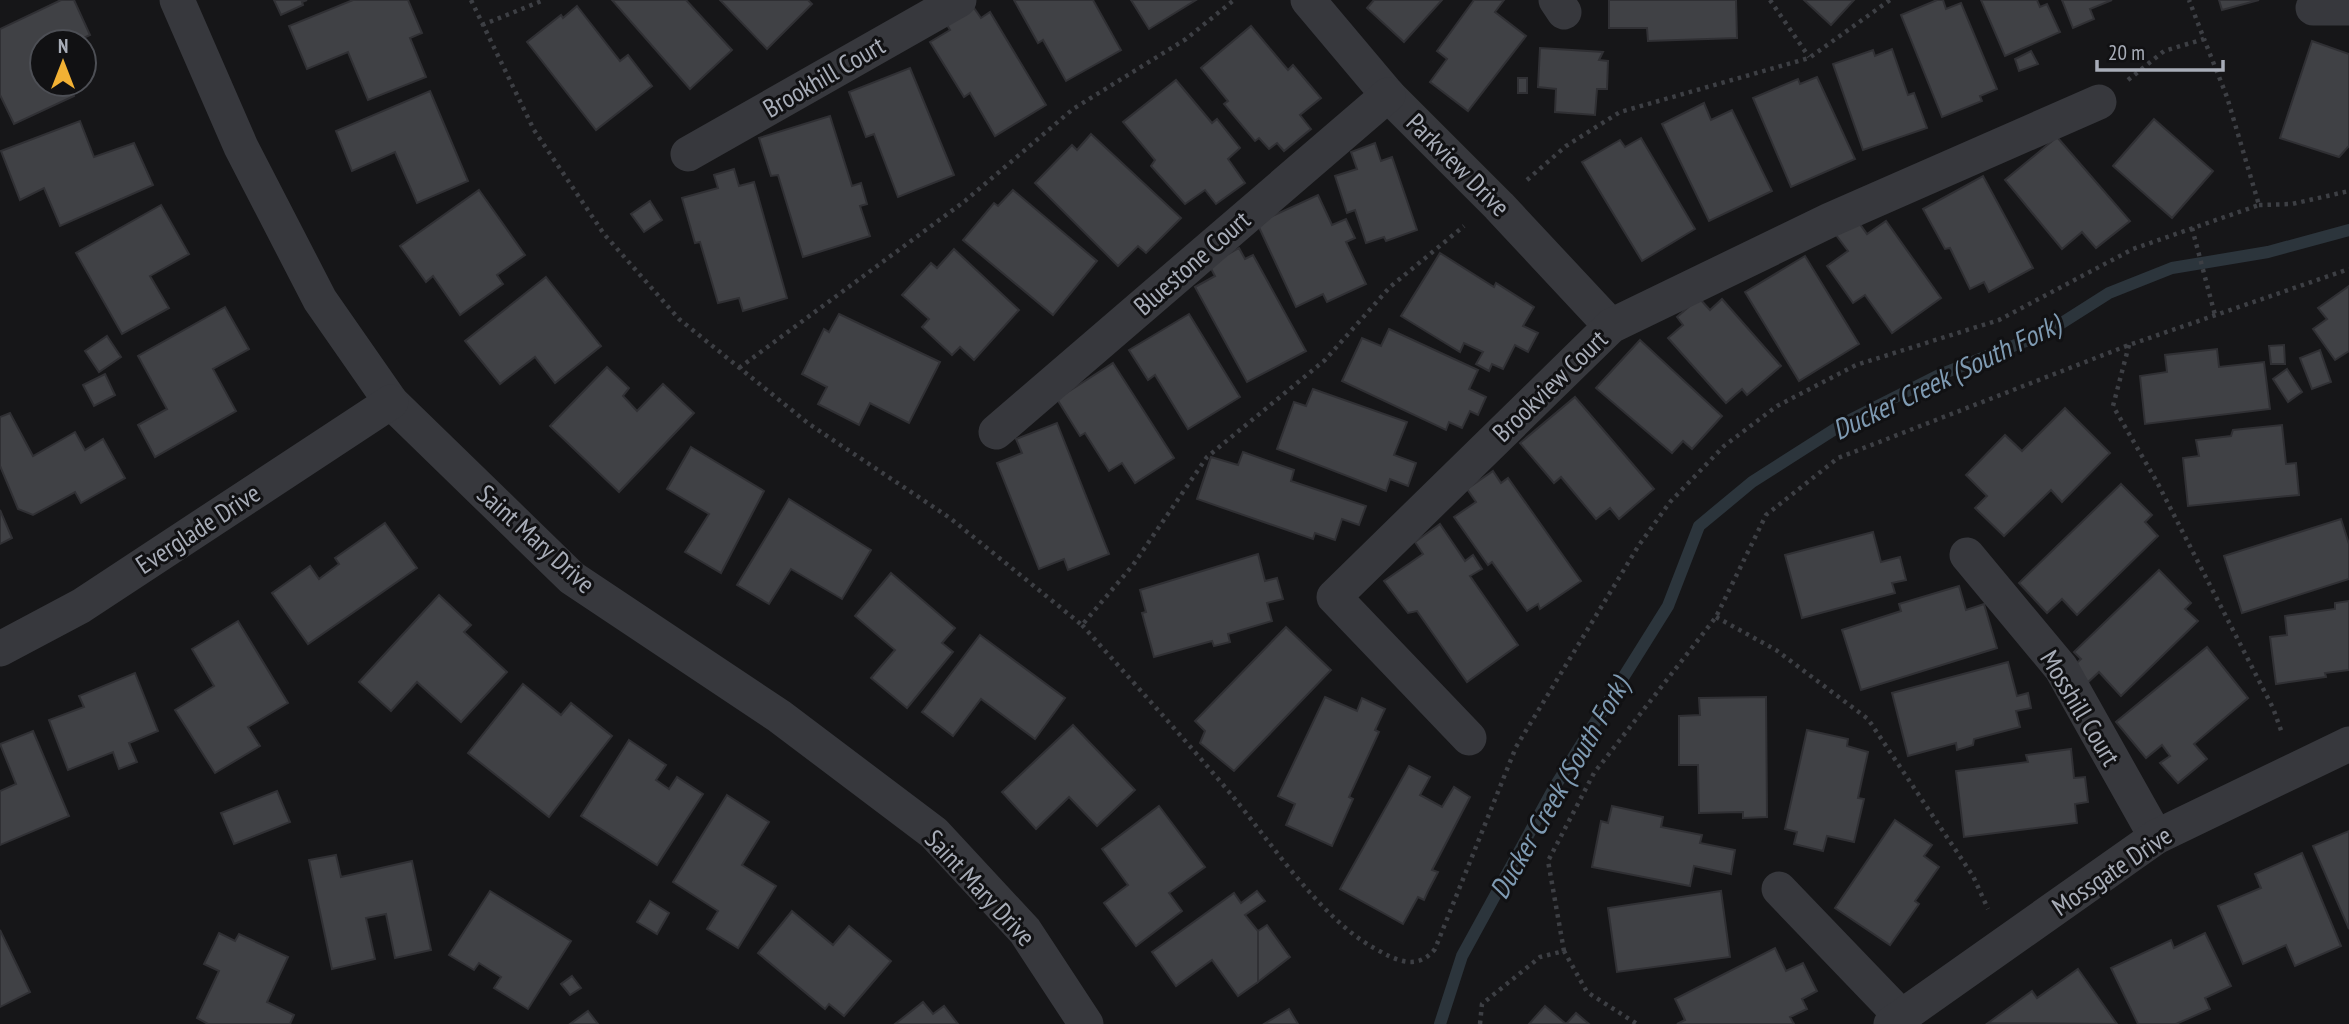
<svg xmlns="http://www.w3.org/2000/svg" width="2349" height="1024" viewBox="0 0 2349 1024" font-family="'PT Sans Narrow',sans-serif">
<rect width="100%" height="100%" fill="#161618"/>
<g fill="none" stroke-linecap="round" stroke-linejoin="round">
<polyline stroke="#2c353c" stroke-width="12" points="1440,1024 1462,956 1554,788 1668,606 1699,526 1752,482 1846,422 1939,375 2046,333 2109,293 2172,268 2268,252 2349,230"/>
</g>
<g fill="#404145" stroke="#303034" stroke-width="2">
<polygon points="61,0 74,0 90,35 75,42 42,42 42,84 69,84 74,96 14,124 0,95 0,29"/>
<polygon points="274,0 307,0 302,2 303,5 281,15"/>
<polygon points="353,0 408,0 422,33 410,38 426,77 368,100 348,52 307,69 289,26"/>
<polygon points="612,0 686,0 732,50 690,89"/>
<polygon points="720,0 808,0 812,4 767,49"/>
<polygon points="1014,0 1093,0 1121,50 1066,81 1043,40 1038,43"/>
<polygon points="1131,0 1196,0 1149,29"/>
<polygon points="1374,0 1442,0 1404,42 1367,8"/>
<polygon points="1474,0 1504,0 1495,12 1526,36 1468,111 1430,82 1447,59 1437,51"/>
<polygon points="1609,0 1736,0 1737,38 1648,41 1647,28 1609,28"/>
<polygon points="1804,0 1854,0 1831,25"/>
<polygon points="1937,0 1943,0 1946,9 1961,3 1997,89 1980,96 1982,101 1942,117 1901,15"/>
<polygon points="1981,0 2037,0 2040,7 2047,4 2060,32 2005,56"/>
<polygon points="2062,0 2112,0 2090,9 2094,19 2073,28"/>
<polygon points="2219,0 2259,0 2222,10"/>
<polygon points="577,6 620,61 628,55 652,86 596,130 527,42 561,15 563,18"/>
<polygon points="974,8 981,18 990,12 1046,105 995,136 970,93 964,97 930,42 950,30 947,25"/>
<polygon points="1251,26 1288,70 1293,65 1321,98 1300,115 1311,129 1284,151 1277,143 1269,149 1259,138 1255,141 1224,104 1228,101 1201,68"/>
<polygon points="2312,41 2349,54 2349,146 2339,157 2280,138"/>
<polygon points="1540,48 1603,52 1599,60 1608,61 1607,89 1597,89 1595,115 1555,112 1556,89 1538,87"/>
<polygon points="1892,49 1908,95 1914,93 1927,128 1863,150 1833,64 1873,50 1875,56"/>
<polygon points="2031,51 2038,64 2019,71 2015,59"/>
<polygon points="910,68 954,175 898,197 874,134 866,137 849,92"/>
<polygon points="1817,77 1855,159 1791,187 1753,98 1798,79 1800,84"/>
<rect x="1518" y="78" width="9" height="15"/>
<polygon points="1176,80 1212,123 1217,119 1240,148 1228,159 1245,183 1216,204 1205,190 1185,204 1151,166 1155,160 1123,122"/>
<polygon points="430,91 468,181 417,203 395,152 352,171 336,131"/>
<polygon points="1704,103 1711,120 1732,110 1772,191 1709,221 1662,124"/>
<polygon points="830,116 852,186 861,183 867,204 860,206 870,236 803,257 778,175 771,176 759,138"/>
<polygon points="2154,119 2213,171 2172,218 2113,166"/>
<polygon points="80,121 94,157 134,143 153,185 60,226 44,188 20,200 1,151"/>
<polygon points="1091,134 1181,218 1146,253 1138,246 1118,266 1035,183 1072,145 1077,150"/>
<polygon points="2057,137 2130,221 2096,248 2082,232 2062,249 2005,180"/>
<polygon points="1641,138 1695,229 1642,261 1582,162 1620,140 1625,147"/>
<polygon points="1375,143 1381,161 1392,157 1417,230 1386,241 1384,237 1366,243 1355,210 1347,213 1335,176 1357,169 1351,152"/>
<polygon points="734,169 739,186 754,182 787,298 743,311 739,298 718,303 700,242 695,243 682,198 718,188 714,175"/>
<polygon points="1983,176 2033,268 1989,292 1984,282 1970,289 1950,248 1945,249 1923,209"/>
<polygon points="479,190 525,255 497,275 503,284 460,315 433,276 426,282 400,246"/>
<polygon points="1013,190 1097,261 1053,315 963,240 994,203 998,206"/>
<polygon points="1318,195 1332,225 1346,219 1355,238 1346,242 1366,284 1327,302 1323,294 1296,307 1257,223"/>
<polygon points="650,201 662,220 644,232 631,214"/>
<polygon points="161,205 189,254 150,276 169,308 122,334 76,253"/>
<polygon points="1857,220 1867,234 1886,221 1941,298 1892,333 1865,295 1853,303 1827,266 1848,251 1836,235"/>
<polygon points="1239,248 1245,259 1253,255 1306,351 1247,382 1195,287 1215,276 1209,265"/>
<polygon points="954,249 1019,310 974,360 960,347 952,355 922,327 929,319 902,295 931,263 937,268"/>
<polygon points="1440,253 1494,287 1496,283 1534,307 1523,326 1538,333 1528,352 1515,345 1503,369 1492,364 1489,371 1476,364 1483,352 1464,343 1460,352 1401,316"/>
<polygon points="1805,256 1859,344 1799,381 1745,292"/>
<polygon points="546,277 601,346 555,383 535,357 500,384 465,341"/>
<polygon points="2349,286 2349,351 2335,360 2313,329 2327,319 2318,308"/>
<polygon points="1699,298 1710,310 1722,299 1781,366 1747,395 1742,389 1726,403 1668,338 1683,325 1677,317"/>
<polygon points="225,307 249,349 213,369 236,411 155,457 138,425 167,409 138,356"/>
<polygon points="839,314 940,362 909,423 870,403 859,425 818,404 827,387 802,374 824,329 829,332"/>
<polygon points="1189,314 1240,397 1188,429 1155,375 1148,380 1129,350"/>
<polygon points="1389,329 1478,370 1469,389 1486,397 1478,415 1470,411 1462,428 1449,422 1446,430 1342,381 1362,338 1381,346"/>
<polygon points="107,336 121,357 99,372 85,351"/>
<polygon points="1640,340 1722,416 1692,449 1683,441 1672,453 1596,388"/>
<polygon points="2284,345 2285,364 2271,364 2269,346"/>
<polygon points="2217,349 2219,367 2264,362 2270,409 2145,424 2140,376 2167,372 2165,355"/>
<polygon points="2320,350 2331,382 2312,389 2300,358"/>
<polygon points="1113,363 1174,458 1135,483 1122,463 1109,471 1085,433 1080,436 1057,399"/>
<polygon points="607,367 629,388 623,396 637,411 663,384 694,413 619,492 550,426"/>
<polygon points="2287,369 2302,392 2288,402 2273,379"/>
<polygon points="105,374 115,395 94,406 83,385"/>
<polygon points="1313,389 1407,422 1394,455 1416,463 1408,486 1390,479 1386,491 1277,449 1294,402 1306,406"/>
<polygon points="1575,397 1654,489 1619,519 1610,508 1596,519 1561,477 1554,483 1520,443"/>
<polygon points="2065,408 2110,453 2062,502 2051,490 2004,536 1975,508 1987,496 1966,475 2005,435 2022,451"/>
<polygon points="10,413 33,456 75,432 85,450 103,439 125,478 81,503 75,492 33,515 18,509 0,466 0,417"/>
<polygon points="1057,423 1109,554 1068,570 1064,559 1039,569 997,463 1022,453 1016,439"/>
<polygon points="2282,425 2286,464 2296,463 2299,495 2188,506 2183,458 2199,456 2196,440 2231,436 2233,430"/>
<polygon points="691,447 764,491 721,573 685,552 709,514 667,489"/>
<polygon points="1243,452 1294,470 1291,481 1366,506 1359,525 1342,519 1335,540 1315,533 1313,539 1197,499 1211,457 1238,465"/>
<polygon points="1493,471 1501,483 1508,478 1581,581 1540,609 1538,604 1527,611 1492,562 1488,565 1454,517 1476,502 1467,489"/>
<polygon points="2121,484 2152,515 2145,522 2158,536 2077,615 2062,599 2047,613 2019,583"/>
<polygon points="789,499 871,550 842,599 791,569 769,604 737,585"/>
<polygon points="0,510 12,538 0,544"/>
<polygon points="2341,519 2349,544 2349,579 2242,613 2224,556"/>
<polygon points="385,523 417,568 308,644 272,593 310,566 319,579 339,564 335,558"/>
<polygon points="1440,524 1465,561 1473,555 1482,569 1470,576 1518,645 1467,682 1417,611 1408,613 1384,581 1423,554 1415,542"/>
<polygon points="1873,532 1881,562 1900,557 1906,580 1892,583 1895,593 1802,618 1785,555"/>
<polygon points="1258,554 1265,581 1277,578 1283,599 1267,603 1272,621 1228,634 1230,642 1214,646 1212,641 1154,657 1142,613 1146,612 1140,590"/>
<polygon points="2159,570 2191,603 2185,609 2198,621 2121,696 2099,672 2085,685 2070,669 2081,659 2074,652"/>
<polygon points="891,573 955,628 942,643 953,652 907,708 871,678 895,650 855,616"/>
<polygon points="1959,586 1966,610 1984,604 1997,648 1861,690 1842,630 1901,611 1899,604"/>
<polygon points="439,595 471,625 464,632 507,672 461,722 417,682 391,711 359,682"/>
<polygon points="2349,601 2349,670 2325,673 2326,677 2276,684 2270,637 2287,635 2285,616 2335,609 2335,603"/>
<polygon points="238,621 288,703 248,727 260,746 215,773 175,710 214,686 192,649"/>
<polygon points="1286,627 1331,670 1234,771 1200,743 1205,731 1195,721"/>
<polygon points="980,635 1065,698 1035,739 981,699 953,736 922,712"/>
<polygon points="2207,647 2248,698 2194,744 2207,759 2178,783 2160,763 2170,756 2162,745 2146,758 2116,722"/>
<polygon points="2008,662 2017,696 2028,693 2031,708 2016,711 2020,727 1974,739 1973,745 1957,750 1956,743 1908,756 1892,693"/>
<polygon points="135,673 158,731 129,743 137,762 119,769 113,752 68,770 49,720 84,707 79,696"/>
<polygon points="523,684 561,715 571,703 612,736 549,817 468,753"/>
<polygon points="1325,697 1357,711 1362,698 1385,709 1375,730 1379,732 1349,797 1353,799 1332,846 1286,825 1295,804 1278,796"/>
<polygon points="1766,697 1767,817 1743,818 1743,812 1699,813 1698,765 1679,765 1679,716 1700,715 1699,698"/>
<polygon points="1073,725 1135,790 1097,826 1069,797 1036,829 1002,792"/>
<polygon points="1807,730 1848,739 1847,746 1868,752 1858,798 1864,799 1854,842 1827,836 1823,851 1794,844 1797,832 1785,829"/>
<polygon points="33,731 69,816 0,845 0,791 16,784 0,744"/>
<polygon points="629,740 666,765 656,780 669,789 677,777 703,794 657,865 581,816"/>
<polygon points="2071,749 2074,778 2085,777 2088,802 2075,804 2077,823 1964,837 1956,771 2028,762 2026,755"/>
<polygon points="1409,766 1430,777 1420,795 1442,807 1454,787 1470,797 1432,870 1438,872 1428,891 1424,900 1418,897 1403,924 1340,889"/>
<polygon points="277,791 290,822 234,844 221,813"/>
<polygon points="727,795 769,822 742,865 776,886 738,948 707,929 718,911 673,882"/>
<polygon points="1159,806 1205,867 1169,893 1182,911 1136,946 1104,903 1128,885 1102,849"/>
<polygon points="1612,806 1663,817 1661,827 1702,835 1700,843 1735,850 1731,874 1694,866 1690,886 1592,867 1601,821 1608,823"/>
<polygon points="1895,820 1932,845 1924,856 1939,867 1915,901 1919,904 1890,945 1835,908"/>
<polygon points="2349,831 2349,929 2313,846"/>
<polygon points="2302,853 2341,946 2295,966 2286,945 2243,964 2218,906 2261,888 2255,874"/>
<polygon points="336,855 341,877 412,861 431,950 395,958 386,914 366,918 375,959 332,969 309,860"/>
<polygon points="490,891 571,941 528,1009 494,988 501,977 479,963 474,970 449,955"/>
<polygon points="1257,891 1265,901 1245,915 1258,931 1258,982 1238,996 1212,960 1176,986 1152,952 1234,893 1241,903"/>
<polygon points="1721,891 1730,957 1617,972 1608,908"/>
<polygon points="650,901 669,913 657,934 637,922"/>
<polygon points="792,911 833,945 849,926 891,961 844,1016 829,1004 825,1009 758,953"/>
<polygon points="1267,925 1290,957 1258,982 1258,931"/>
<polygon points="0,930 30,992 0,1007"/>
<polygon points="219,933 235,941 239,934 288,957 267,1002 294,1015 290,1024 208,1024 197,1018 219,971 204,964"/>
<polygon points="2205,933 2231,986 2205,998 2210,1009 2176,1024 2138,1024 2111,968 2171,940 2174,948"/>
<polygon points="1775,948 1786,971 1803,963 1817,991 1802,999 1807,1009 1790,1017 1794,1024 1677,1024 1685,1020 1675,999"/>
<polygon points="2078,969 2117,1024 1988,1023 2032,991 2037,998"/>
<polygon points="572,976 581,988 570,995 561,984"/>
<polygon points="923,1002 933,1014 944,1006 958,1024 895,1024"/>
<polygon points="1545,1006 1566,1024 1576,1013 1589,1024 1529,1024"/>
<polygon points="1289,1009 1298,1024 1264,1024"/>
<polygon points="588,1011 598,1024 570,1024"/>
</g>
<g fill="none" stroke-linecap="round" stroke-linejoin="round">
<g stroke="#3d3f44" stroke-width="4.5" stroke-dasharray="3.5 5" stroke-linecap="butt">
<polyline points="471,0 534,130 604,234 679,319 809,424 950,518 1082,625 1133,565 1207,457 1325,360 1390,287 1464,226"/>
<polyline points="1770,0 1809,57"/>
<polyline points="482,25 544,0"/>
<polyline points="2128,80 2164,51 2204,39 2189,0"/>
<polyline points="1527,180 1566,146 1620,112 1809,58 1890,0"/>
<polyline points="2259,205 2292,204 2349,191"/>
<polyline points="2192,228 2215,315"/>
<polyline points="2129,345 2113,406 2157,482 2273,708 2282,733"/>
<polyline points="739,368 965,201 1073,109 1186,39 1234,0"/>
<polyline points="1716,617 1776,650 1868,719 1973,876 1988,909"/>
<path d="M1082,625C1132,681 1182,736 1230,793C1270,841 1320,918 1374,948C1397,961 1417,971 1435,949L1516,747L1639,545L1670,502L1724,446L1777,406L1856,365L1999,320L2133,249L2259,205L2227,97L2204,39"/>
<polyline points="1564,951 1548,861 1594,773 1716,617 1766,515 1838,458 2129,345 2349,269"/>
<polyline points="1480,1024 1482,1004 1540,957 1564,951 1587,992 1637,1024"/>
</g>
<g stroke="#37383d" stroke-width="35">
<polyline points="177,0 241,147 320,300 391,402 572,578 779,716 934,833 1025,931 1086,1024"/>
<polyline points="1308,0 1388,95 1499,206 1611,326"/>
<polyline points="1556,0 1564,12"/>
<polyline points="2313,8 2349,8"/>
<polyline points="688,154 959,0"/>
<polyline points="996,432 1388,95"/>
<polyline points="1967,555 2061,668 2156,837"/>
<polyline points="0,649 81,606 391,402"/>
<polyline points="1469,738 1334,597 1611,326 1830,220 2099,102"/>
<polyline points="1779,889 1901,1016"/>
<polyline points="1891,1024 2156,837 2349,744"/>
</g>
</g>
<g text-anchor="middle" stroke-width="6" stroke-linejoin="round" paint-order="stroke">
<g font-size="26" fill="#a8adb8" stroke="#111113">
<text transform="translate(824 77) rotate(-30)" y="9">Brookhill Court</text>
<text transform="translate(1458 165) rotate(45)" y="9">Parkview Drive</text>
<text transform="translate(1192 263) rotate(-41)" y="9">Bluestone Court</text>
<text transform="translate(1550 386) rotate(-44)" y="9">Brookview Court</text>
<text transform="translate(198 529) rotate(-33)" y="9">Everglade Drive</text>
<text transform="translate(536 539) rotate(42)" y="9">Saint Mary Drive</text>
<text transform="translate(2080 708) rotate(59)" y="9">Mosshill Court</text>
<text transform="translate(2112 871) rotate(-34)" y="9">Mossgate Drive</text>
<text transform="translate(980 888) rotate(47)" y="9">Saint Mary Drive</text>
</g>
<g font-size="28" font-style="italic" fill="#7f9bb3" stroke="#111113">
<text transform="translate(1946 377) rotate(-26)" y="10">Ducker Creek (South Fork)</text>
<text transform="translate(1559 788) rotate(-60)" y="10">Ducker Creek (South Fork)</text>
</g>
</g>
<g transform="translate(63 63)"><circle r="33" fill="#111113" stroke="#4d4f55" stroke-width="2"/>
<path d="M0-5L12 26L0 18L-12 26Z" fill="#f2b134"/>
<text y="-10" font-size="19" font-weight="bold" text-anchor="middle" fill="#a8adb8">N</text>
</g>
<path d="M2097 60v10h126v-10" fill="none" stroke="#a8adb8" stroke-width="3.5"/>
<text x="2108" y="60" font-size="21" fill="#a8adb8" stroke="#111113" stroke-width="5" paint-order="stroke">20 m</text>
</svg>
